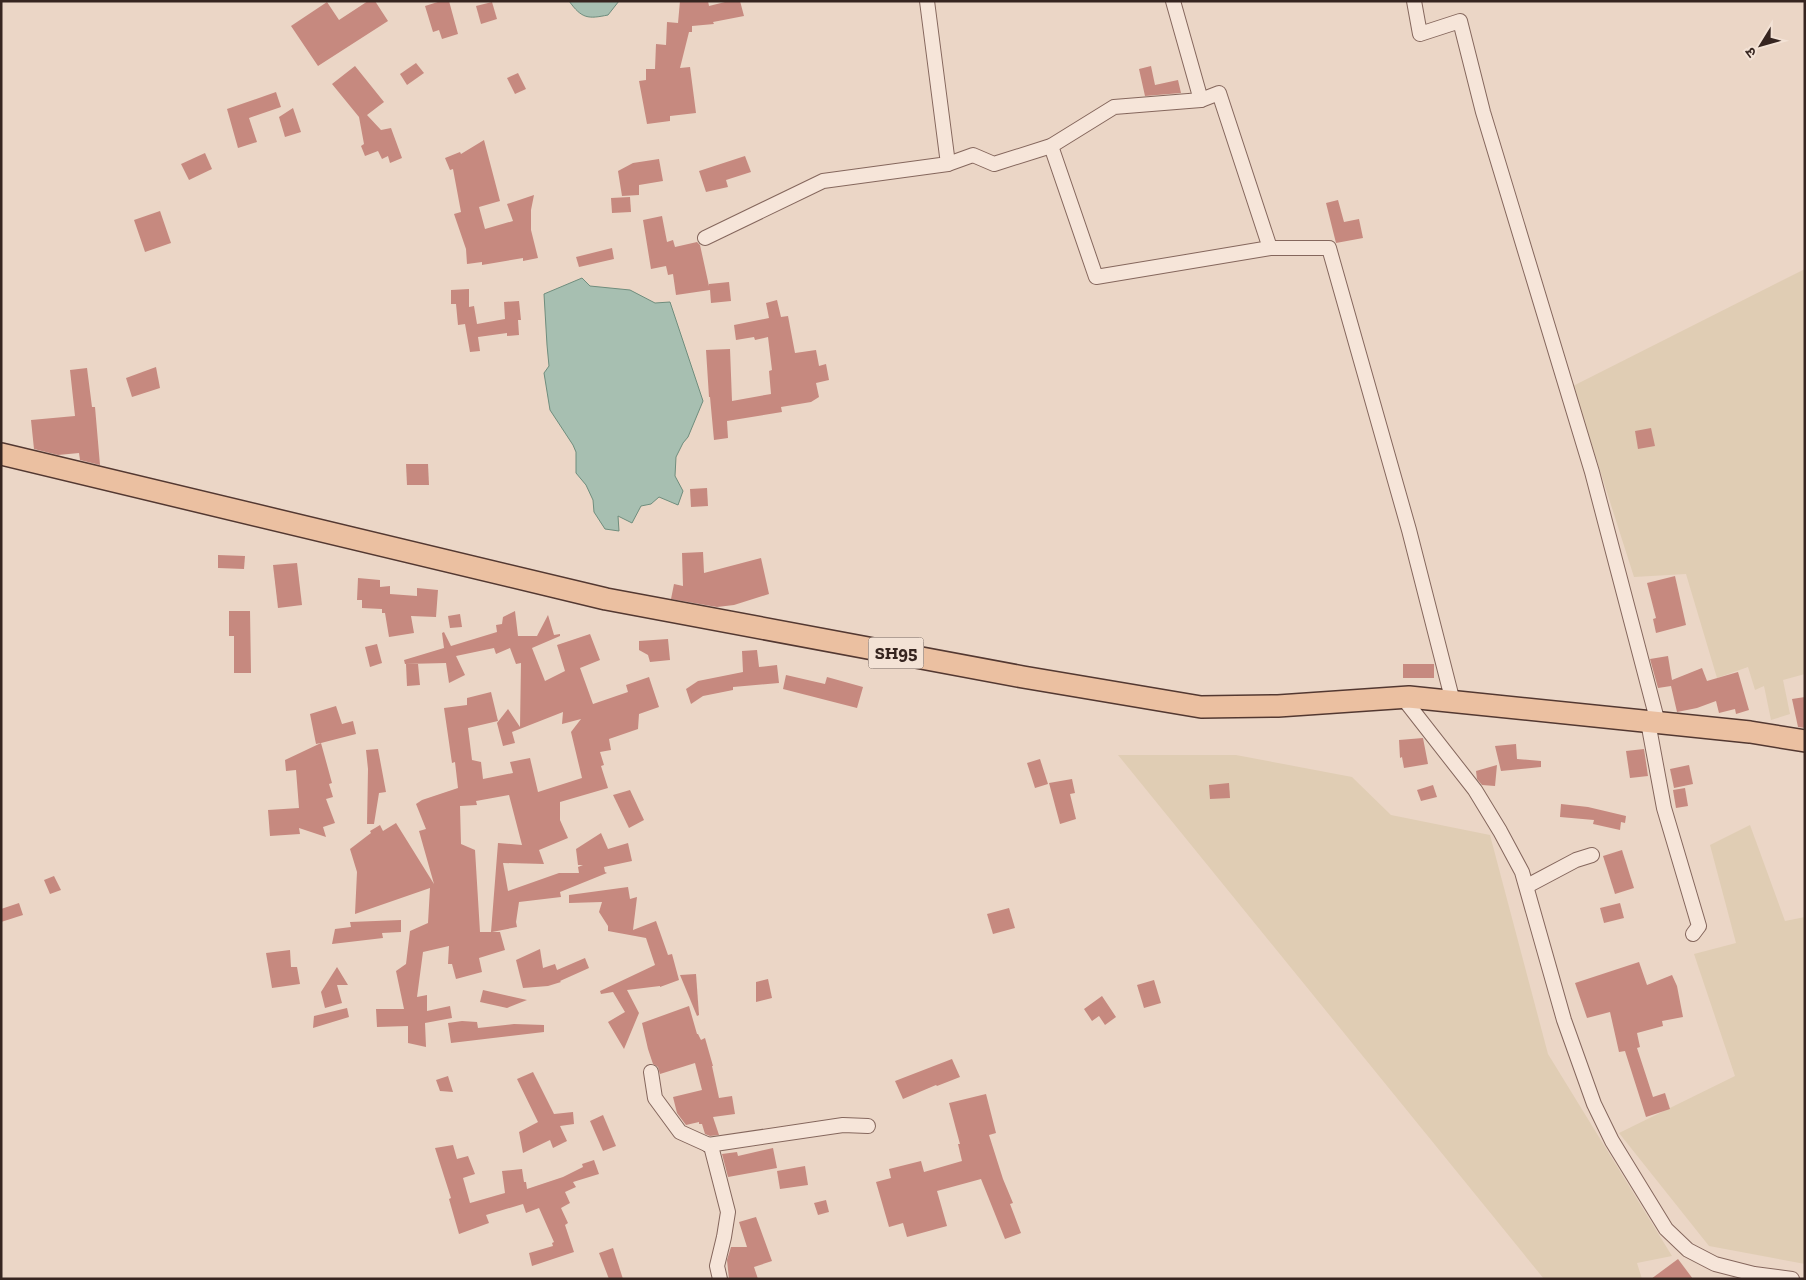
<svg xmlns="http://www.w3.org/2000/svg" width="1806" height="1280" viewBox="0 0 1806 1280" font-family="'Zilla Slab','Noto Sans Devanagari',serif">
<rect width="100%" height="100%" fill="#ebd6c6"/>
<g fill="#e0cdb4">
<polygon points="1805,269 1805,674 1783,680 1790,714 1771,720 1764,686 1755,690 1748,667 1717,678 1686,574 1634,577 1573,386"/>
<polygon points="1118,755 1236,755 1352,777 1391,815 1490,835 1548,1054 1672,1256 1637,1263 1642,1279 1544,1279"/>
<polygon points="1750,825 1785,921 1805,917 1805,1264 1709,1246 1619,1133 1735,1076 1694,954 1736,943 1710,845"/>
</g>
<g fill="#a7bfb1" stroke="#6f8d7d">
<path d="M569,1H619L608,15C588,19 582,19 569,1Z"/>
<polygon points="582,278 590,286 630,290 655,303 670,302 703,401 688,437 683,443 676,457 675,476 683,491 678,505 659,497 651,504 641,506 632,523 618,516 619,531 605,529 594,512 593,500 586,485 576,473 576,452 573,445 550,410 544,373 549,366 547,345 544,294"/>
</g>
<g fill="#c6897f" fill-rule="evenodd">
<polygon points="368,1 375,1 388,21 318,66 291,26 327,2 339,20"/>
<polygon points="441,1 449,1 458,34 442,39 439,30 433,32 425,6"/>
<polygon points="680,1 708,1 709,6 729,1 740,1 744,16 713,22 714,24 692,26 692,32 689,32 680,68 690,67 696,113 670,116 670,121 647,124 639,81 646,80 646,69 655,69 656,44 666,45 667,22 678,23"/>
<polygon points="492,2 497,19 481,24 476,6"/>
<polygon points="416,63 424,73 407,85 400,74"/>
<polygon points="355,66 384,102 367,115 381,130 391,128 402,158 390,163 388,156 382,159 378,151 365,156 361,146 364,144 359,117 332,84"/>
<polygon points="1151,66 1155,85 1178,80 1181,93 1145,96 1139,69"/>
<polygon points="518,73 526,89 515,94 507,78"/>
<polygon points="276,92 281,107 249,118 257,142 238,148 227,109"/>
<polygon points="293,108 301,132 285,137 279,117"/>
<polygon points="484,140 500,201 479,207 485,229 513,221 507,204 534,195 531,210 531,230 538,258 523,261 523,258 482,265 482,262 467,264 466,249 454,214 461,212 453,169 450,170 445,158 460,152 461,154"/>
<polygon points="205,153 212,169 189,180 181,164"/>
<polygon points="745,156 751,172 726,180 728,187 706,192 699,171"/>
<polygon points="659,159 663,181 639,185 639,195 622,196 618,171 633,163"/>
<polygon points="630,197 631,212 612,213 611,198"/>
<polygon points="1338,200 1344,222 1359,219 1363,238 1336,243 1326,203"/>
<polygon points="160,211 171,243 145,252 134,220"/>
<polygon points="662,216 667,242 673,240 675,247 697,242 700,245 709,286 709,284 729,282 731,301 711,303 710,290 676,295 673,274 668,275 666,266 651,269 643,220"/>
<polygon points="612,248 614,259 579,267 576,257"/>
<polygon points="469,289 469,307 474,306 477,324 505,319 504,302 519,301 521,320 518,320 519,335 507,336 507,333 478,337 480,351 470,352 465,324 458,325 456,304 451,304 451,290"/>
<polygon points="777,300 781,317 788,316 795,353 816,350 819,366 826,364 829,380 816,383 819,397 811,402 781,407 782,412 727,421 728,438 714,440 710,397 709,397 706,350 730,349 732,401 771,394 769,371 772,370 768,337 755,340 754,337 736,340 734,325 769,318 766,303"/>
<polygon points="156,367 160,388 132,397 126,378"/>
<polygon points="87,368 92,407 95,407 100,465 80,460 79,453 58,455 34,449 31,420 75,416 70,370"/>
<polygon points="1651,428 1655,446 1638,449 1635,431"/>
<polygon points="406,464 428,464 429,485 407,485"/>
<polygon points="707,488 708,506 691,507 690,489"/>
<polygon points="703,552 704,573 761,558 769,594 734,605 717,607 671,599 674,584 683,586 682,553"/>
<polygon points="218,555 245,556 244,569 218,568"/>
<polygon points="297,563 302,605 278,608 273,565"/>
<polygon points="1675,576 1686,625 1656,633 1653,619 1656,618 1647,583"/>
<polygon points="358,578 380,580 380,587 390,586 390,594 417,596 417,588 438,590 436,617 411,616 414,633 389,637 385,613 382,613 382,609 362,608 362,600 357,600"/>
<polygon points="229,611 250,611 251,673 234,673 234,636 229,636"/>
<path d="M515,611L518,636H537L548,615L554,635L560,634V636L532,648L545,681L565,671L557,645L590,634L600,660L580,668L593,704L628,692L626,685L649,677L659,707L639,714L638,729L609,739L611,750L600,752L604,765L601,766L608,788L560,802V820L568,838L539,850L544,864L503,863L508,891L559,873H579L578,867L583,865H578L576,849L601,833L608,849L628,843L632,861L604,867L605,872L607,873L560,892L561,897L519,902L516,922L517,927L492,932H500L505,950L479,958L482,972L456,979L452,964H448L449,946L423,952L417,997L427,995V1011L450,1006L452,1018L425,1023L426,1047L408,1043V1026L377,1027L376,1009H404L396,971L406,964L410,931L428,923L430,888L355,914L357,872L350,849L371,833L370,831L380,825L383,831L396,823L434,884L419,831L426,829L416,804L422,800L458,788L455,762L452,763L444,708L467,705V698L491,692L498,721L468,728L472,760L481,762L483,779L513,773L510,762L530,758L538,792L582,778L571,732L581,719L562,724L563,712L512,732L515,743L503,746L497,723L508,709L520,727L521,663L516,664L510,648L496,654L494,648L456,656L465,675L449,683L446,663L405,664L404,660L444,648L442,633L444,632L451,646L497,632L496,625L502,624L503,617ZM509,795L522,845L498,843L491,932H480L475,850L461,844L460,806L477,805L476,801Z"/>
<polygon points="460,614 462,627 450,628 448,616"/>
<polygon points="668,639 670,660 650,662 648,655 639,650 639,641"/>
<polygon points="377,644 382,663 370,667 365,647"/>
<polygon points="757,650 759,667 777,665 779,683 733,687 733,690 703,696 691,704 686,689 698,681 743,672 742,651"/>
<polygon points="1668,656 1672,680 1702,668 1707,681 1738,672 1749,710 1736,714 1735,709 1719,713 1716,701 1697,708 1677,712 1671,686 1658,688 1650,659"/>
<polygon points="406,664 418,664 420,685 407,686"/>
<rect x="1403" y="664" width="31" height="14"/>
<polygon points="786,675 825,684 827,677 863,687 857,708 783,689"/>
<polygon points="1805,697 1805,728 1798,727 1792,699"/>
<polygon points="336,706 342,724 353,721 356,734 321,743 332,783 329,784 333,797 326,799 335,823 323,827 326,837 299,828 300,834 270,836 268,810 299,808 296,770 286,771 285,760 321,743 316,744 310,714"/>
<polygon points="1423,738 1428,764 1404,768 1402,757 1400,758 1399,740"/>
<polygon points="1516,744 1517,759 1541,761 1541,767 1501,771 1495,746"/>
<polygon points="378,749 386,792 379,793 374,824 367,824 368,769 366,750"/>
<polygon points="1644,749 1648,776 1630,778 1626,751"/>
<polygon points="1040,759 1048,784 1035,788 1027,763"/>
<polygon points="1497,765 1495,786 1482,785 1477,779 1476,771"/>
<polygon points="1689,765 1693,784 1674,788 1670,769"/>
<polygon points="1072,779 1075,793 1070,794 1076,819 1060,824 1049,783"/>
<polygon points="1229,783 1230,798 1210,799 1209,785"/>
<polygon points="1433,785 1437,797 1421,801 1417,790"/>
<polygon points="1685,788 1688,806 1676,808 1673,790"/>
<polygon points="630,790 644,820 629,828 613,795"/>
<polygon points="1561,804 1588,807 1626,816 1625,823 1621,822 1620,830 1593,824 1594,820 1560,817"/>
<polygon points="1622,850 1634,888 1615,894 1603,856"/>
<polygon points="54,876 61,890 50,894 44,880"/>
<polygon points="628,887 630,899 637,897 633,930 656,921 668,955 672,954 679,980 660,987 660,986 627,990 639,1013 624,1049 608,1022 625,1012 613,992 601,994 600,991 655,965 646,938 608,931 608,926 599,912 602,902 569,903 569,895"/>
<polygon points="19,903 23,915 1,922 1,909"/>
<polygon points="1620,903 1624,918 1604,923 1600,908"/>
<polygon points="1009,908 1015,928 993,934 987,914"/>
<polygon points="401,920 401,932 382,933 383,938 332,944 335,929 351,927 350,922"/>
<polygon points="540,949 543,968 555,964 557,970 585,958 589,968 560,981 561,982 548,986 523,988 516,960"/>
<polygon points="290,950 291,967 297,967 300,984 272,988 266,953"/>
<polygon points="1639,962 1647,985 1672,975 1677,986 1683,1017 1662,1021 1663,1026 1637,1033 1640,1047 1637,1048 1653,1097 1665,1093 1670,1109 1646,1117 1625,1051 1619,1052 1610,1012 1587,1018 1575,983"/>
<polygon points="337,967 348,985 337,985 342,1003 325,1008 321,992"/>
<polygon points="696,974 699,1015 697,1016 680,975"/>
<polygon points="768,979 772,998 756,1002 756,982"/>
<polygon points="1154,980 1161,1003 1144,1008 1137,985"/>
<polygon points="483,990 527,1000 507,1008 480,1002"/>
<polygon points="1102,996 1116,1017 1105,1025 1099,1016 1092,1021 1084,1009"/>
<polygon points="689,1006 697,1034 698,1034 701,1040 705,1038 713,1066 712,1066 719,1098 732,1096 735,1114 713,1117 719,1135 710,1136 705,1134 702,1124 699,1124 699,1122 686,1125 677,1113 673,1097 702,1090 695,1063 660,1074 658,1067 653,1064 648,1049 642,1023"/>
<polygon points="347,1008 349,1017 313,1028 314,1016"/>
<polygon points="462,1021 477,1022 478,1028 514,1024 544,1025 544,1032 451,1043 448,1023"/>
<polygon points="952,1059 960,1077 937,1086 936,1085 903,1099 895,1081"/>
<polygon points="533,1072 554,1114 573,1112 574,1124 560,1126 567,1141 553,1148 550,1140 523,1153 519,1132 538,1122 517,1079"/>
<polygon points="448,1076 453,1092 440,1091 436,1080"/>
<polygon points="986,1094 996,1133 989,1135 1003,1179 1013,1203 1010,1204 1021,1233 1005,1239 981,1179 937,1191 947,1226 907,1237 903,1223 889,1227 876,1182 891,1178 889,1169 921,1161 924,1172 962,1161 958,1144 960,1144 949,1103"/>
<polygon points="603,1115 616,1146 603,1151 590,1121"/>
<polygon points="453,1145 457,1159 468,1156 475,1174 463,1178 470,1203 505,1193 502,1171 522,1169 524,1182 526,1182 527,1189 563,1177 583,1167 582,1164 594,1160 599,1174 573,1182 576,1187 565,1192 570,1203 561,1208 568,1223 565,1225 574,1252 532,1266 529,1253 553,1246 552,1243 554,1242 539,1208 526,1213 523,1204 486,1215 489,1223 459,1234 449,1199 451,1198 435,1148"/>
<polygon points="773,1148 777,1168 728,1177 722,1154 737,1152 738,1156"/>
<polygon points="805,1166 808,1185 780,1189 777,1171"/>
<polygon points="826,1200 829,1212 818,1215 814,1203"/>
<polygon points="756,1217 772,1261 754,1267 758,1279 729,1279 727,1260 731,1247 747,1247 739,1222"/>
<polygon points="613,1248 623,1279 609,1279 599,1253"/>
<polygon points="1678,1259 1693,1279 1651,1279"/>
</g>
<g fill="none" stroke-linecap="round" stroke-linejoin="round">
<defs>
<g id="minor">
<polyline points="1173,1 1201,100 1219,93 1270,248 1329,248 1409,530 1453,702"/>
<polyline points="1414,1 1420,34 1460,21 1483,112 1592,472 1658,723"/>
<polyline points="1051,146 1096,277 1270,248"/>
<polyline points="948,164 973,155 994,164 1051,146 1114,107 1201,100"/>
<polyline points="705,238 823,181 948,164 927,1"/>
<polyline points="1403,698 1475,790 1500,831 1522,872 1564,1020 1594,1104 1612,1141 1666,1229 1688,1250 1715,1264 1754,1274 1792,1279"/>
<polyline points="1648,722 1664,808 1699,926 1693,934"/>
<polyline points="1527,886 1576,860 1592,855"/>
<polyline points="651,1072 655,1098 680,1132 711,1146 728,1212 724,1237 717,1266 720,1279"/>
<polyline points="708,1145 843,1125 868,1126"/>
</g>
<polyline id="primary" points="1,454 606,599 1023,677 1201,707 1278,706 1409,697 1750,732 1805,741"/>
</defs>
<use href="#minor" stroke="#85675d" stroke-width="16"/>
<use href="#primary" stroke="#533831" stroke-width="24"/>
<use href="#minor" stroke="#f6e5d9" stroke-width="14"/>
<use href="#primary" stroke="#ebc0a1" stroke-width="21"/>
</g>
<g text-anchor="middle" stroke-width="5" stroke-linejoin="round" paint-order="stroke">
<rect fill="#f3e2d5" stroke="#6f5e56" stroke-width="1" x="868.5" y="637.5" width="55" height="31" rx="4"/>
<g font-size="18" font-weight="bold" fill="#362520">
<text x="896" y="659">SH95</text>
</g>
</g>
<rect width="1806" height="1280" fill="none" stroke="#362520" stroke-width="5"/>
<g transform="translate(1761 45) rotate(233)" stroke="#f3e2d5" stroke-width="4" paint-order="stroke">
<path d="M0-4L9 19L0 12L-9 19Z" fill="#362520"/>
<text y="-8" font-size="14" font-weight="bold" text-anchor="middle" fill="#362520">उ</text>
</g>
</svg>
